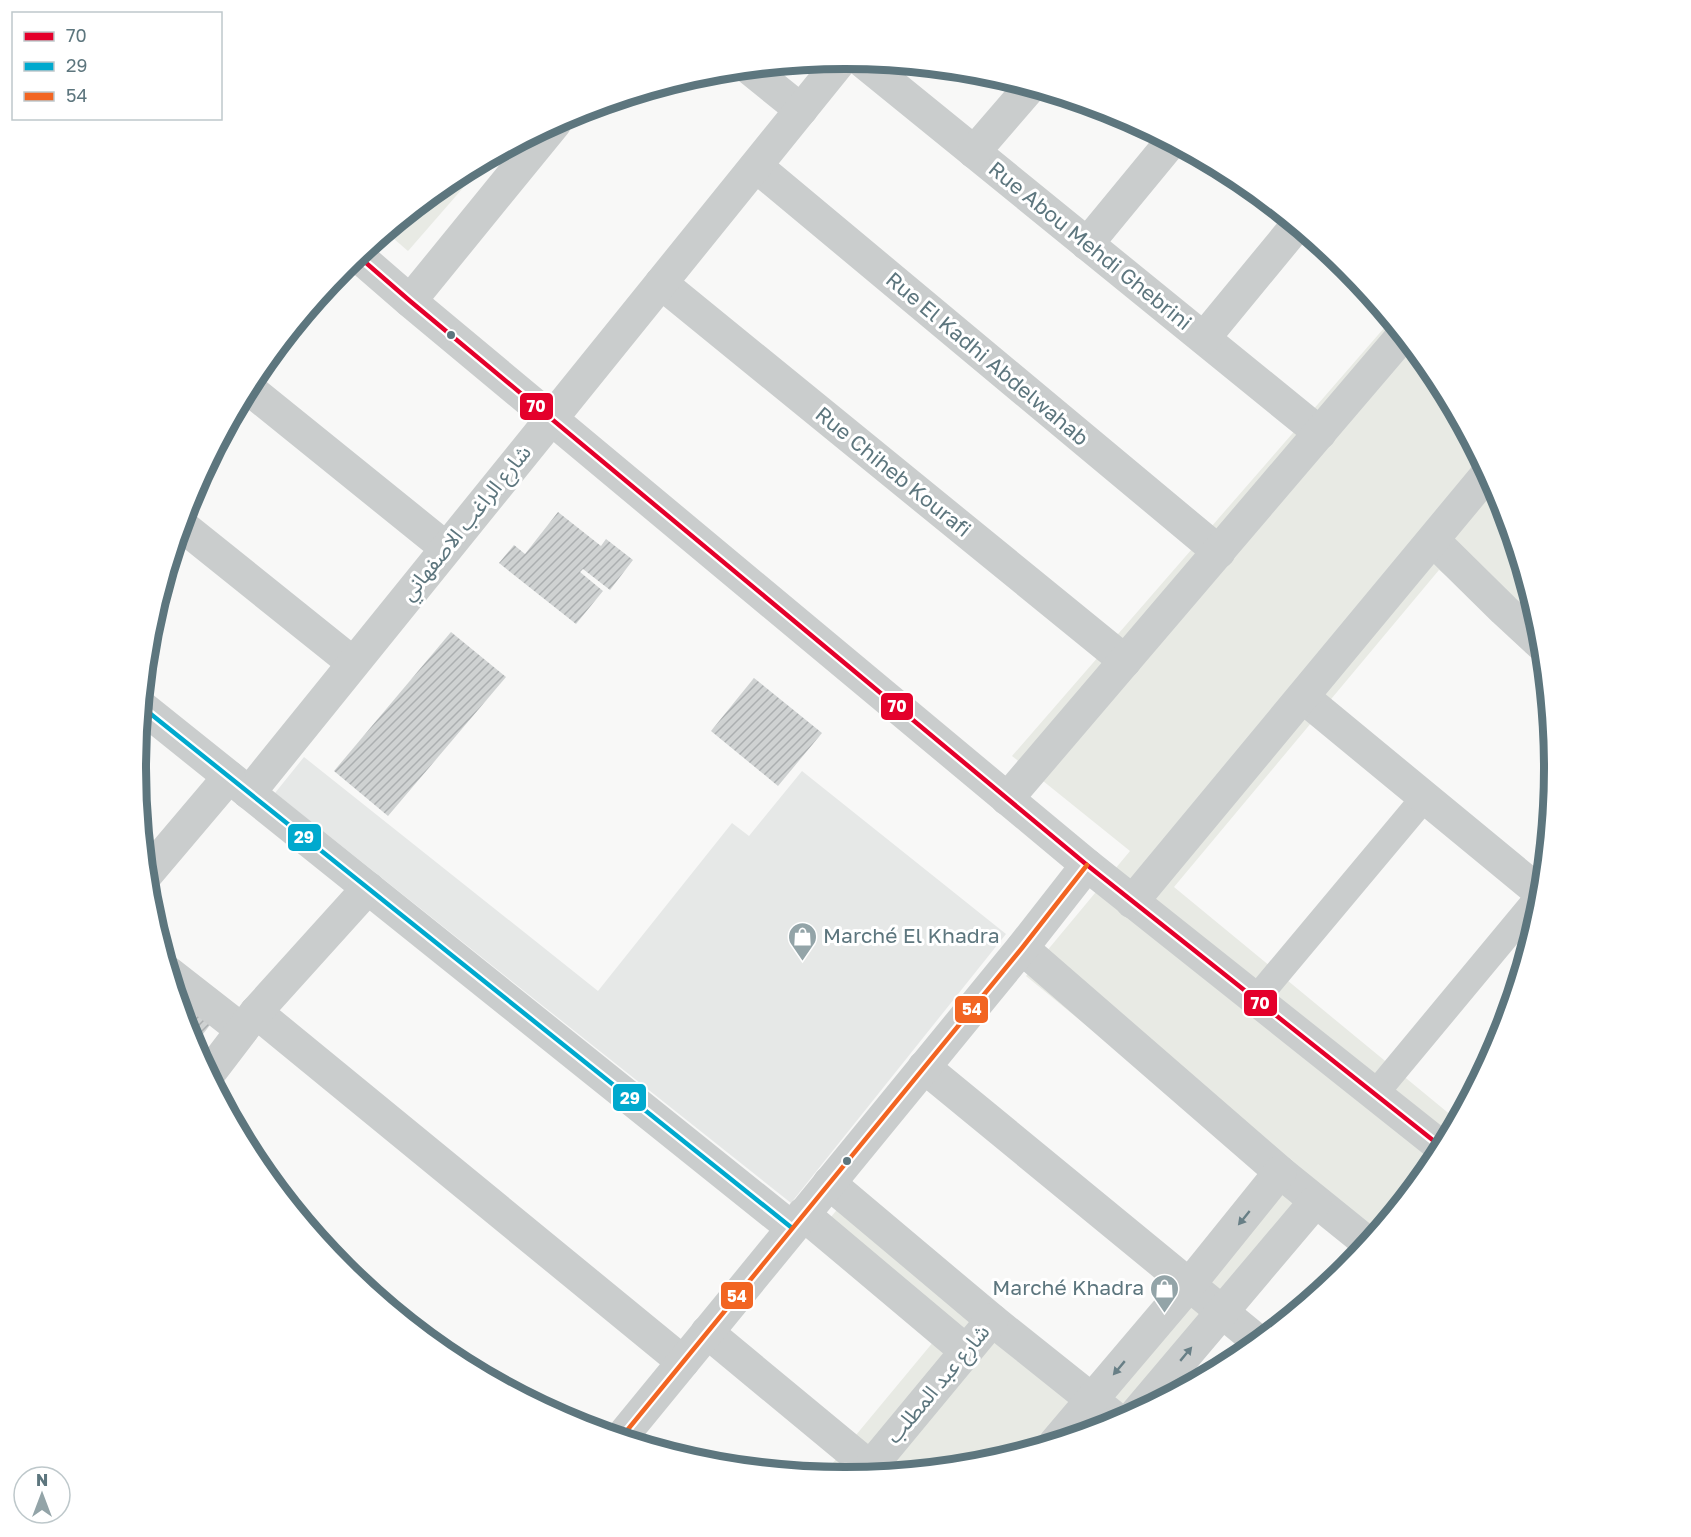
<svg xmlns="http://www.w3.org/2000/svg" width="1691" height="1537" viewBox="0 0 1691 1537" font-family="'Golos Text','Noto Sans Arabic',sans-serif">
<defs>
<pattern id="building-hatch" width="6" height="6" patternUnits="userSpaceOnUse" patternTransform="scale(1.5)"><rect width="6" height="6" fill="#cfd2d2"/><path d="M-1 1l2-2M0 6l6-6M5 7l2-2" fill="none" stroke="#abafb0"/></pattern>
</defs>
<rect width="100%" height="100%" fill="#f8f8f7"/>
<polygon fill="#e6e8e7" points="304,757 598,991 732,823 749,836 802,771 1006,934 791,1203 275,793"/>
<g fill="#e8eae4">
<polygon points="489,158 408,251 386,232 451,178"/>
<polygon points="1391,320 1436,374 1502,497 1542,630 1544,651 1439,570 1174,887 1458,1121 1436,1163 1363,1251 1318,1214 1117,1425 984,1465 845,1478 822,1476 934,1341 811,1241 855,1188 1091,1382 1265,1172 1026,976 1130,851 1012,756"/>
</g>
<g fill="url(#building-hatch)">
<polygon points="558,512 601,546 606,539 633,560 610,590 583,569 580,572 603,591 576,624 499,563 514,545 525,554"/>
<polygon points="451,632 506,677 388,816 334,771"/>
<polygon points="754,678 822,733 778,786 711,731"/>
<polygon points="177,998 210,1025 193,1047 189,1040"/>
</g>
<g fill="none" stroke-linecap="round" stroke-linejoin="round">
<g stroke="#cacdcd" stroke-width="27">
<polyline points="1256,999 1425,797"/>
<polyline points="1375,1094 1541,894"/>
</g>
<g stroke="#cacdcd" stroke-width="33">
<polyline points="861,60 1320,433"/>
<polyline points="749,68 801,110"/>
<polyline points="974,152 1031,86"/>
<polyline points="756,166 1219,552"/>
<polyline points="1087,244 1171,142"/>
<polyline points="357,255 410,301 1087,865 1444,1149"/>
<polyline points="661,283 1125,661"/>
<polyline points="410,301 555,123"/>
<polyline points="1204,338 1297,225"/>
<polyline points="248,388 446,548"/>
<polyline points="181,525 353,663"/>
<polyline points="1433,540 1504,610 1543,646"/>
<polyline points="1303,697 1543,895"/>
<polyline points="142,707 792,1228"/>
<polyline points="249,793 842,59"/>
<polyline points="1007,799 1403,335"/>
<polyline points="146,875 229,777"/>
<polyline points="1132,902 1488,473"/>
<polyline points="1022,948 1280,1172 1369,1244"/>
<polyline points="169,973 242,1030"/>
<polyline points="256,1012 683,1362"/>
<polyline points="924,1067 1260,1343"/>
<polyline points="208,1075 256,1012 368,888"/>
<polyline points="829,1183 992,1320 1121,1423"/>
<polyline points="803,1214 966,1351"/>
<polyline points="707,1332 870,1467"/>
<polyline points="1135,1415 1315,1202"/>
<polyline points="620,1439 1022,948 1087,865"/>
<polyline points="1055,1443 1189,1285 1280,1172"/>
</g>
<polyline stroke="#cacdcd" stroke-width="33" points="862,1477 992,1320"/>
<defs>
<polyline id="bus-1" points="357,255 410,301 1087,865 1444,1149"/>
<polyline id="bus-2" points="142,707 792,1228"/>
<polyline id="bus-3" points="620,1439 1022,948 1087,865"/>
</defs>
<use href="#bus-1" stroke="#fff" stroke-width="9"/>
<use href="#bus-2" stroke="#fff" stroke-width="9"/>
<use href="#bus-3" stroke="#fff" stroke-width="9"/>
<use href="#bus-1" stroke="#e4002b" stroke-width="4.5"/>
<use href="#bus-2" stroke="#00a9ce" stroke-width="4.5"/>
<use href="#bus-3" stroke="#f26522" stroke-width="4.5"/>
</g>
<defs><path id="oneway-solid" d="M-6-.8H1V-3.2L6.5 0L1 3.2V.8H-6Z" transform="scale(1.5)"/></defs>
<g fill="#687f86">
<use href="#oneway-solid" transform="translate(1244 1218) rotate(129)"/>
<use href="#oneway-solid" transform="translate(1186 1354) rotate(-50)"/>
<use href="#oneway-solid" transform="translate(1119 1368) rotate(130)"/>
</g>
<defs>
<symbol id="shop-pin" viewBox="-11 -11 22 30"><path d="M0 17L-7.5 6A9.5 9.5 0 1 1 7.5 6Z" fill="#93a4a8" stroke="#fff"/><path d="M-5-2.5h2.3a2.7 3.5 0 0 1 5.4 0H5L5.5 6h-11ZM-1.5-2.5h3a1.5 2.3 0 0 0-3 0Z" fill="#fff"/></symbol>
</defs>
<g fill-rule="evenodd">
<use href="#shop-pin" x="786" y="920" width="33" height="45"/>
<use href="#shop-pin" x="1148" y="1272" width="33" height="45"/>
</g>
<g fill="#5d767e" stroke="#fff" stroke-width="2">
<circle cx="451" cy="335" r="5"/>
<circle cx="847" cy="1161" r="5"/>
</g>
<g text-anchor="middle" stroke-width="6" stroke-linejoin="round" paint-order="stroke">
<g font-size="21" fill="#5d767e" stroke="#fff">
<text transform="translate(1090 246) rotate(39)" y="7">Rue Abou Mehdi Ghebrini</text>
<text transform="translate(987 359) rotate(40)" y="7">Rue El Kadhi Abdelwahab</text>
<text transform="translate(893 472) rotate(39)" y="7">Rue Chiheb Kourafi</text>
<text transform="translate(466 523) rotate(-51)" y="7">شارع الراغب الاصفهاني</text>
<text transform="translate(938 1384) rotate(-50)" y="7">شارع عبد المطلب</text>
</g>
<g font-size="21" fill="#5d767e" stroke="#fff" text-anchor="start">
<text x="823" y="943">Marché El Khadra</text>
<text x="1144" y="1295" text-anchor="end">Marché Khadra</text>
</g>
</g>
<path d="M0 0H1691V1537H0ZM146 768a699 699 0 1 1 1398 0a699 699 0 1 1-1398 0Z" fill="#fff" fill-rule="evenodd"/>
<path fill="none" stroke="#5d767e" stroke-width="8" d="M146 768a699 699 0 1 1 1398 0a699 699 0 1 1-1398 0Z"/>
<g stroke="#fff" stroke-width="2">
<rect x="519" y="392" width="35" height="29" rx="6" fill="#e4002b"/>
<rect x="880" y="692" width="34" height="29" rx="6" fill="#e4002b"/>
<rect x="287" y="823" width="35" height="29" rx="6" fill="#00a9ce"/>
<rect x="1243" y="989" width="35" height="28" rx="6" fill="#e4002b"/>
<rect x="954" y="995" width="35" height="29" rx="6" fill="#f26522"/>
<rect x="612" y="1083" width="35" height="29" rx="6" fill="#00a9ce"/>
<rect x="720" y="1281" width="34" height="29" rx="6" fill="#f26522"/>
</g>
<g font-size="16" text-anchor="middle" font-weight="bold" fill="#fff">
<text x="536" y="412">70</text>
<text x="897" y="712">70</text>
<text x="304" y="843">29</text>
<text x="1260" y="1009">70</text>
<text x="972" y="1015">54</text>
<text x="630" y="1104">29</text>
<text x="737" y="1302">54</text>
</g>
<rect x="12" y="12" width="210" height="108" fill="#ffffff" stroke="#bec8cb" stroke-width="1.5"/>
<rect x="24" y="32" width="30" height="9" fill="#e4002b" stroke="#bec8cb" stroke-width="1.5"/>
<text x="66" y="42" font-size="18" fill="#5d767e">70</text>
<rect x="24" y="62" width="30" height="9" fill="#00a9ce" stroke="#bec8cb" stroke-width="1.5"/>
<text x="66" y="72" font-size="18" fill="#5d767e">29</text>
<rect x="24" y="92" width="30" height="9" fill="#f26522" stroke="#bec8cb" stroke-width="1.5"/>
<text x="66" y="102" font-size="18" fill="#5d767e">54</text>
<g transform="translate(42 1495)"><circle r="28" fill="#ffffff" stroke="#bec8cb" stroke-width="1.5"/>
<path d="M0-4.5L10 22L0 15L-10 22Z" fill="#93a4a8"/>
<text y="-9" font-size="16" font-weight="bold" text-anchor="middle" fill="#5d767e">N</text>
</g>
</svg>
